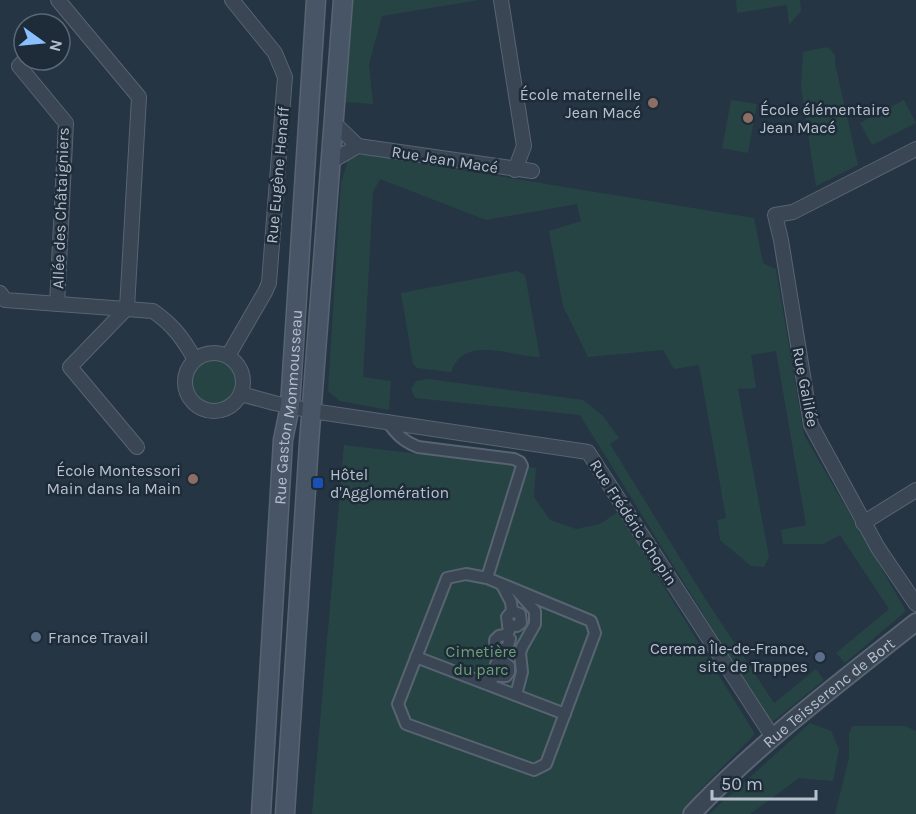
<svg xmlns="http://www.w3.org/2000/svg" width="916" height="814" viewBox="0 0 916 814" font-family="Karla,sans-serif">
<rect width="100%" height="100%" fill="#253544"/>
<g fill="#274445">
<polygon points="353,0 479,0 382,16 369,64 373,104 344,102"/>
<polygon points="736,0 800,0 801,11 789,25 787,5 737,13"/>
<polygon points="828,47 835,55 835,64 858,165 816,186 801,87 803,52"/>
<polygon points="731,100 757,104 748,153 722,148"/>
<polygon points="904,100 916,123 872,145 860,123"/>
<polygon points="364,154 754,218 763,263 776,269 804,435 906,611 845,663 836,653 889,609 840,535 824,544 783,544 781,530 806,525 776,351 751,355 756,388 738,389 769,557 764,567 751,566 720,540 717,520 726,518 699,365 674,369 663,350 588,357 563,306 549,231 581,221 577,204 486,220 380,179 373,192 363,377 391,381 389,410 340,401 328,391 341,183 348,160"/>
<path d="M517,271L525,275L540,357C508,356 465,334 451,372L417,368L413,364L401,293Z"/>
<circle cx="213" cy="382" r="23"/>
<polygon points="428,379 583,400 603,416 619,438 610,444 706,600 774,703 816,669 824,680 771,723 580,415 415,398 411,389 416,381"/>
<polygon points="344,445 536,468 534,497 550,520 576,529 600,524 618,512 755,734 701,789 681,814 312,814"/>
<polygon points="810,723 831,731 839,749 833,781 799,778 750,814 709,814"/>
<polygon points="853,726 905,726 916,731 916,814 835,814 849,758 849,733"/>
</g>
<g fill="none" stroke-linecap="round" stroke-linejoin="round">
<defs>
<g id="pedestrian">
<path d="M387,421C396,434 403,441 418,447L514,459L520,462L522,466L487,578L466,574L447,578L398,704L406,724L534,770L546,764L595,633L591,621L487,578"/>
<polyline points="508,625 517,626 521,623 520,614 512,611"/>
<path d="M499,650C507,649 508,646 510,639L505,635"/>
<polyline points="416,657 565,714"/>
<polyline points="496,672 500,676 506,676 509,672 509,666 505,663 499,663"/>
<path d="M485,683L494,677L496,664L499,663C500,654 495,648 495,640L499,636L505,635L509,631L507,617L512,611L511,602L502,585"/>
<polyline points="516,695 522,672 520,653 522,647 535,624 535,611 518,592"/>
</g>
<g id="minor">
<polyline points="58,0 139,97 127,308 70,367 137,447"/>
<polyline points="501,0 524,146 515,170"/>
<polyline points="25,60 19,66 66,123 57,304"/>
<polyline points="333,122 358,146 532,171"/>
<polyline points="916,149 793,212 775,215 781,240 811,425 878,548 916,604"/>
<polyline points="330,162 358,146"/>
<path d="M0,293L5,300L153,311C173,325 183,338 195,360"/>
<circle cx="214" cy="382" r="29"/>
<polyline points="228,356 265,292 269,283 285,77 275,53 232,0"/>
<polyline points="241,394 274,403 312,411 588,452 772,736"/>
<polyline points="863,523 916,490"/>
</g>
<g id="tertiary">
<path id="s1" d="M692,814C760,742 839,683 916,622"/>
</g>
<g id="secondary">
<path id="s2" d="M261,814L283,440L290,406L316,0"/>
<polyline points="285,814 309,443 343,0"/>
</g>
</defs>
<use href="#pedestrian" stroke="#586471" stroke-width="14"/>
<use href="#minor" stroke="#586471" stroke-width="16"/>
<use href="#tertiary" stroke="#586471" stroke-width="20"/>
<use href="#secondary" stroke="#586471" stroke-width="21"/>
<use href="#pedestrian" stroke="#3a4653" stroke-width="10"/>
<use href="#minor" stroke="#3a4653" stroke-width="14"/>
<use href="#tertiary" stroke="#3a4653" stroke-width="16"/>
<use href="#secondary" stroke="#475567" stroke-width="18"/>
</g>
<g fill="#8d6e63" stroke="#1e2b39" stroke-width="2">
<circle cx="653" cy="103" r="6"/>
<circle cx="748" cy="118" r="6"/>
<circle cx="193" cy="479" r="6"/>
</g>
<rect fill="#1a4fb4" stroke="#1e2b39" stroke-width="2" x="312" y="477" width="12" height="12" rx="3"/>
<g fill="#5c6f8a" stroke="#1e2b39" stroke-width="2">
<circle cx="36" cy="637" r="6"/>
<circle cx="820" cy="657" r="6"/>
</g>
<g text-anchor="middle" stroke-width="5" stroke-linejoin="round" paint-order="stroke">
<g font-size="16" fill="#b7c1cd" stroke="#1e2b39" text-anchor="end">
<text x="641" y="100">École maternelle<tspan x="641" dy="18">Jean Macé</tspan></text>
<text x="760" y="115" text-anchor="start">École élémentaire<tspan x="760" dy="18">Jean Macé</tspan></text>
<text x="181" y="476">École Montessori<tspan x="181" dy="18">Main dans la Main</tspan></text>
<text x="330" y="480" text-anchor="start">Hôtel<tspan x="330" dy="18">d'Agglomération</tspan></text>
<text x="48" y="643" text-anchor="start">France Travail</text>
<text x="808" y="654">Cerema Île-de-France,<tspan x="808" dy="18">site de Trappes</tspan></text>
</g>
<g font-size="16" fill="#b7c1cd" stroke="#1e2b39">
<text transform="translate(445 159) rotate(9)" y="6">Rue Jean Macé</text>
<text transform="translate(277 175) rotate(-85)" y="6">Rue Eugène Henaff</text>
<text transform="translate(60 208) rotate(-88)" y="6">Allée des Châtaigniers</text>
<text transform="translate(806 387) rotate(79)" y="6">Rue Galilée</text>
<text dy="6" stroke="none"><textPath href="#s2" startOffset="408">Rue Gaston Monmousseau</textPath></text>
<text transform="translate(634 522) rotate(57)" y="6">Rue Frédéric Chopin</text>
<text dy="6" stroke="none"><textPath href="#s1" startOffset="183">Rue Teisserenc de Bort</textPath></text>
</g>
<g font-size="16" fill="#6d9f74" stroke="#1e2b39">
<text x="481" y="657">Cimetière<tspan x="481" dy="18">du parc</tspan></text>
</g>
</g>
<g transform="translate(42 42) rotate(105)"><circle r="28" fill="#1e2b39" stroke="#5b6774" stroke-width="1.5"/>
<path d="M0-4.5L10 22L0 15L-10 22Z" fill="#8bc0fe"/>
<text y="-9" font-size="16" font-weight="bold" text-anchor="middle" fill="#b7c1cd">N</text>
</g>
<path d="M712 790v9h104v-9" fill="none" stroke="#b7c1cd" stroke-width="3"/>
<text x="721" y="790" font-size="18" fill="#b7c1cd" stroke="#1e2b39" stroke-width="4.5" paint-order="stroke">50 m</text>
</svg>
